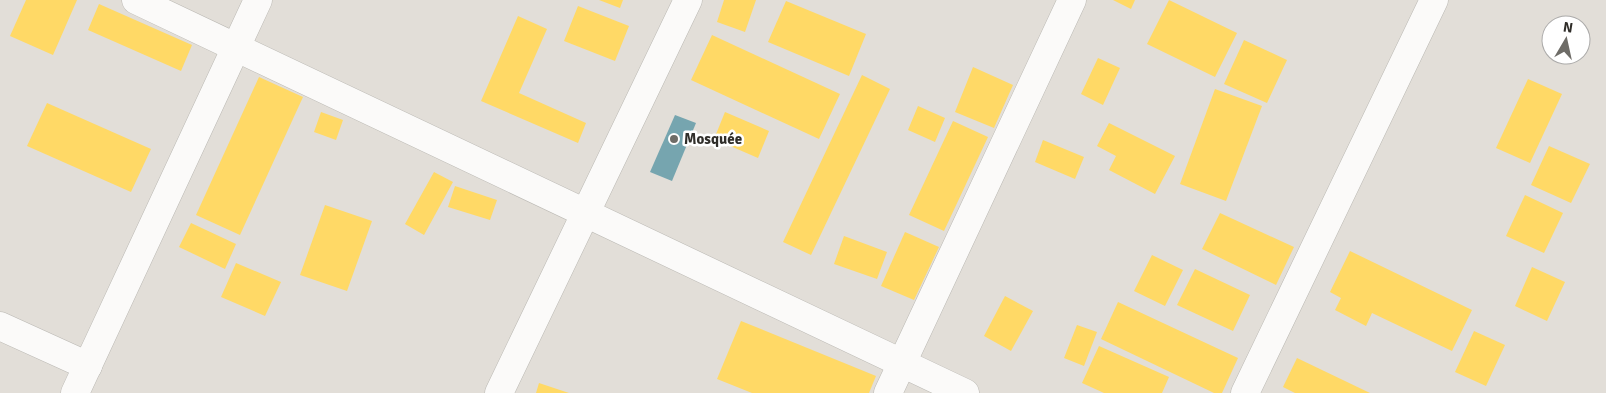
<svg xmlns="http://www.w3.org/2000/svg" width="1606" height="393" viewBox="0 0 1606 393" font-family="Signika,sans-serif">
<rect width="100%" height="100%" fill="#e2ded8"/>
<g fill="#ffd966">
<polygon points="26,0 77,0 53,55 10,36"/>
<polygon points="599,0 623,0 620,8"/>
<polygon points="724,0 756,0 745,32 717,22"/>
<polygon points="1113,0 1135,0 1131,9"/>
<polygon points="1169,0 1237,33 1215,77 1147,44"/>
<polygon points="786,1 866,34 849,76 768,42"/>
<polygon points="99,4 192,45 181,71 88,30"/>
<polygon points="578,6 629,26 615,61 564,41"/>
<polygon points="518,16 547,29 519,93 586,123 578,143 481,101"/>
<polygon points="712,35 840,94 819,139 691,80"/>
<polygon points="1244,40 1287,60 1267,103 1224,84"/>
<polygon points="1098,58 1120,68 1103,105 1081,94"/>
<polygon points="973,67 1013,85 994,128 955,112"/>
<polygon points="862,75 890,89 811,255 783,242"/>
<polygon points="259,77 303,97 240,235 196,215"/>
<polygon points="1528,79 1562,94 1530,163 1496,148"/>
<polygon points="1215,89 1262,106 1226,201 1180,184"/>
<polygon points="47,103 151,149 131,192 27,146"/>
<polygon points="918,106 945,118 935,142 908,130"/>
<polygon points="321,112 343,120 336,140 314,132"/>
<polygon points="725,112 769,131 758,158 714,139"/>
<polygon points="953,121 988,137 944,231 909,215"/>
<polygon points="1109,123 1175,156 1155,194 1109,170 1116,156 1097,146"/>
<polygon points="1043,140 1084,157 1075,179 1035,162"/>
<polygon points="1549,146 1590,164 1571,203 1531,185"/>
<polygon points="434,172 453,182 424,235 405,224"/>
<polygon points="455,186 497,200 490,220 448,207"/>
<polygon points="1525,195 1563,213 1544,253 1506,236"/>
<polygon points="325,205 372,221 347,291 300,275"/>
<polygon points="1220,213 1294,247 1276,285 1202,249"/>
<polygon points="191,223 236,244 225,269 179,247"/>
<polygon points="905,232 939,247 914,300 881,286"/>
<polygon points="844,236 887,252 877,279 834,264"/>
<polygon points="1350,251 1472,310 1452,351 1372,313 1366,326 1335,310 1341,298 1330,292"/>
<polygon points="1152,255 1183,270 1165,306 1134,291"/>
<polygon points="236,263 281,282 265,316 221,297"/>
<polygon points="1532,267 1565,282 1547,321 1515,306"/>
<polygon points="1195,269 1250,295 1233,331 1177,305"/>
<polygon points="1005,296 1033,311 1011,351 984,336"/>
<polygon points="1118,302 1238,358 1222,393 1214,393 1101,339"/>
<polygon points="741,321 876,376 869,393 752,393 717,379"/>
<polygon points="1077,325 1097,332 1084,366 1064,358"/>
<polygon points="1474,331 1505,345 1486,386 1455,372"/>
<polygon points="1099,346 1169,377 1162,393 1104,393 1082,383"/>
<polygon points="1297,358 1370,393 1295,393 1283,387"/>
<polygon points="539,383 569,393 536,393"/>
</g>
<polygon fill="#76a5af" points="675,115 696,123 672,181 650,172"/>
<g fill="none" stroke-linecap="round" stroke-linejoin="round">
<defs>
<g id="minor">
<polyline points="136,0 965,393"/>
<polyline points="0,326 88,366"/>
<polyline points="75,393 258,0"/>
<polyline points="499,393 688,0"/>
<polyline points="888,393 1072,0"/>
<polyline points="1245,393 1434,0"/>
</g>
</defs>
<use href="#minor" stroke="#bab8b3" stroke-width="29"/>
<use href="#minor" stroke="#fbfaf9" stroke-width="28"/>
</g>
<circle fill="#6e6c67" stroke="#fff" stroke-width="2" cx="674" cy="139" r="5"/>
<g text-anchor="middle" stroke-width="5" stroke-linejoin="round" paint-order="stroke">
<g font-size="15" font-weight="bold" fill="#302e2a" stroke="#fff" text-anchor="start">
<text x="684" y="144">Mosquée</text>
</g>
</g>
<g transform="translate(1566 40) rotate(9)"><circle r="24" fill="#ffffff" stroke="#acabaa"/>
<path d="M0-4L9 19L0 12L-9 19Z" fill="#6e6c67"/>
<text y="-8" font-size="14" font-weight="bold" text-anchor="middle" fill="#302e2a">N</text>
</g>
</svg>
